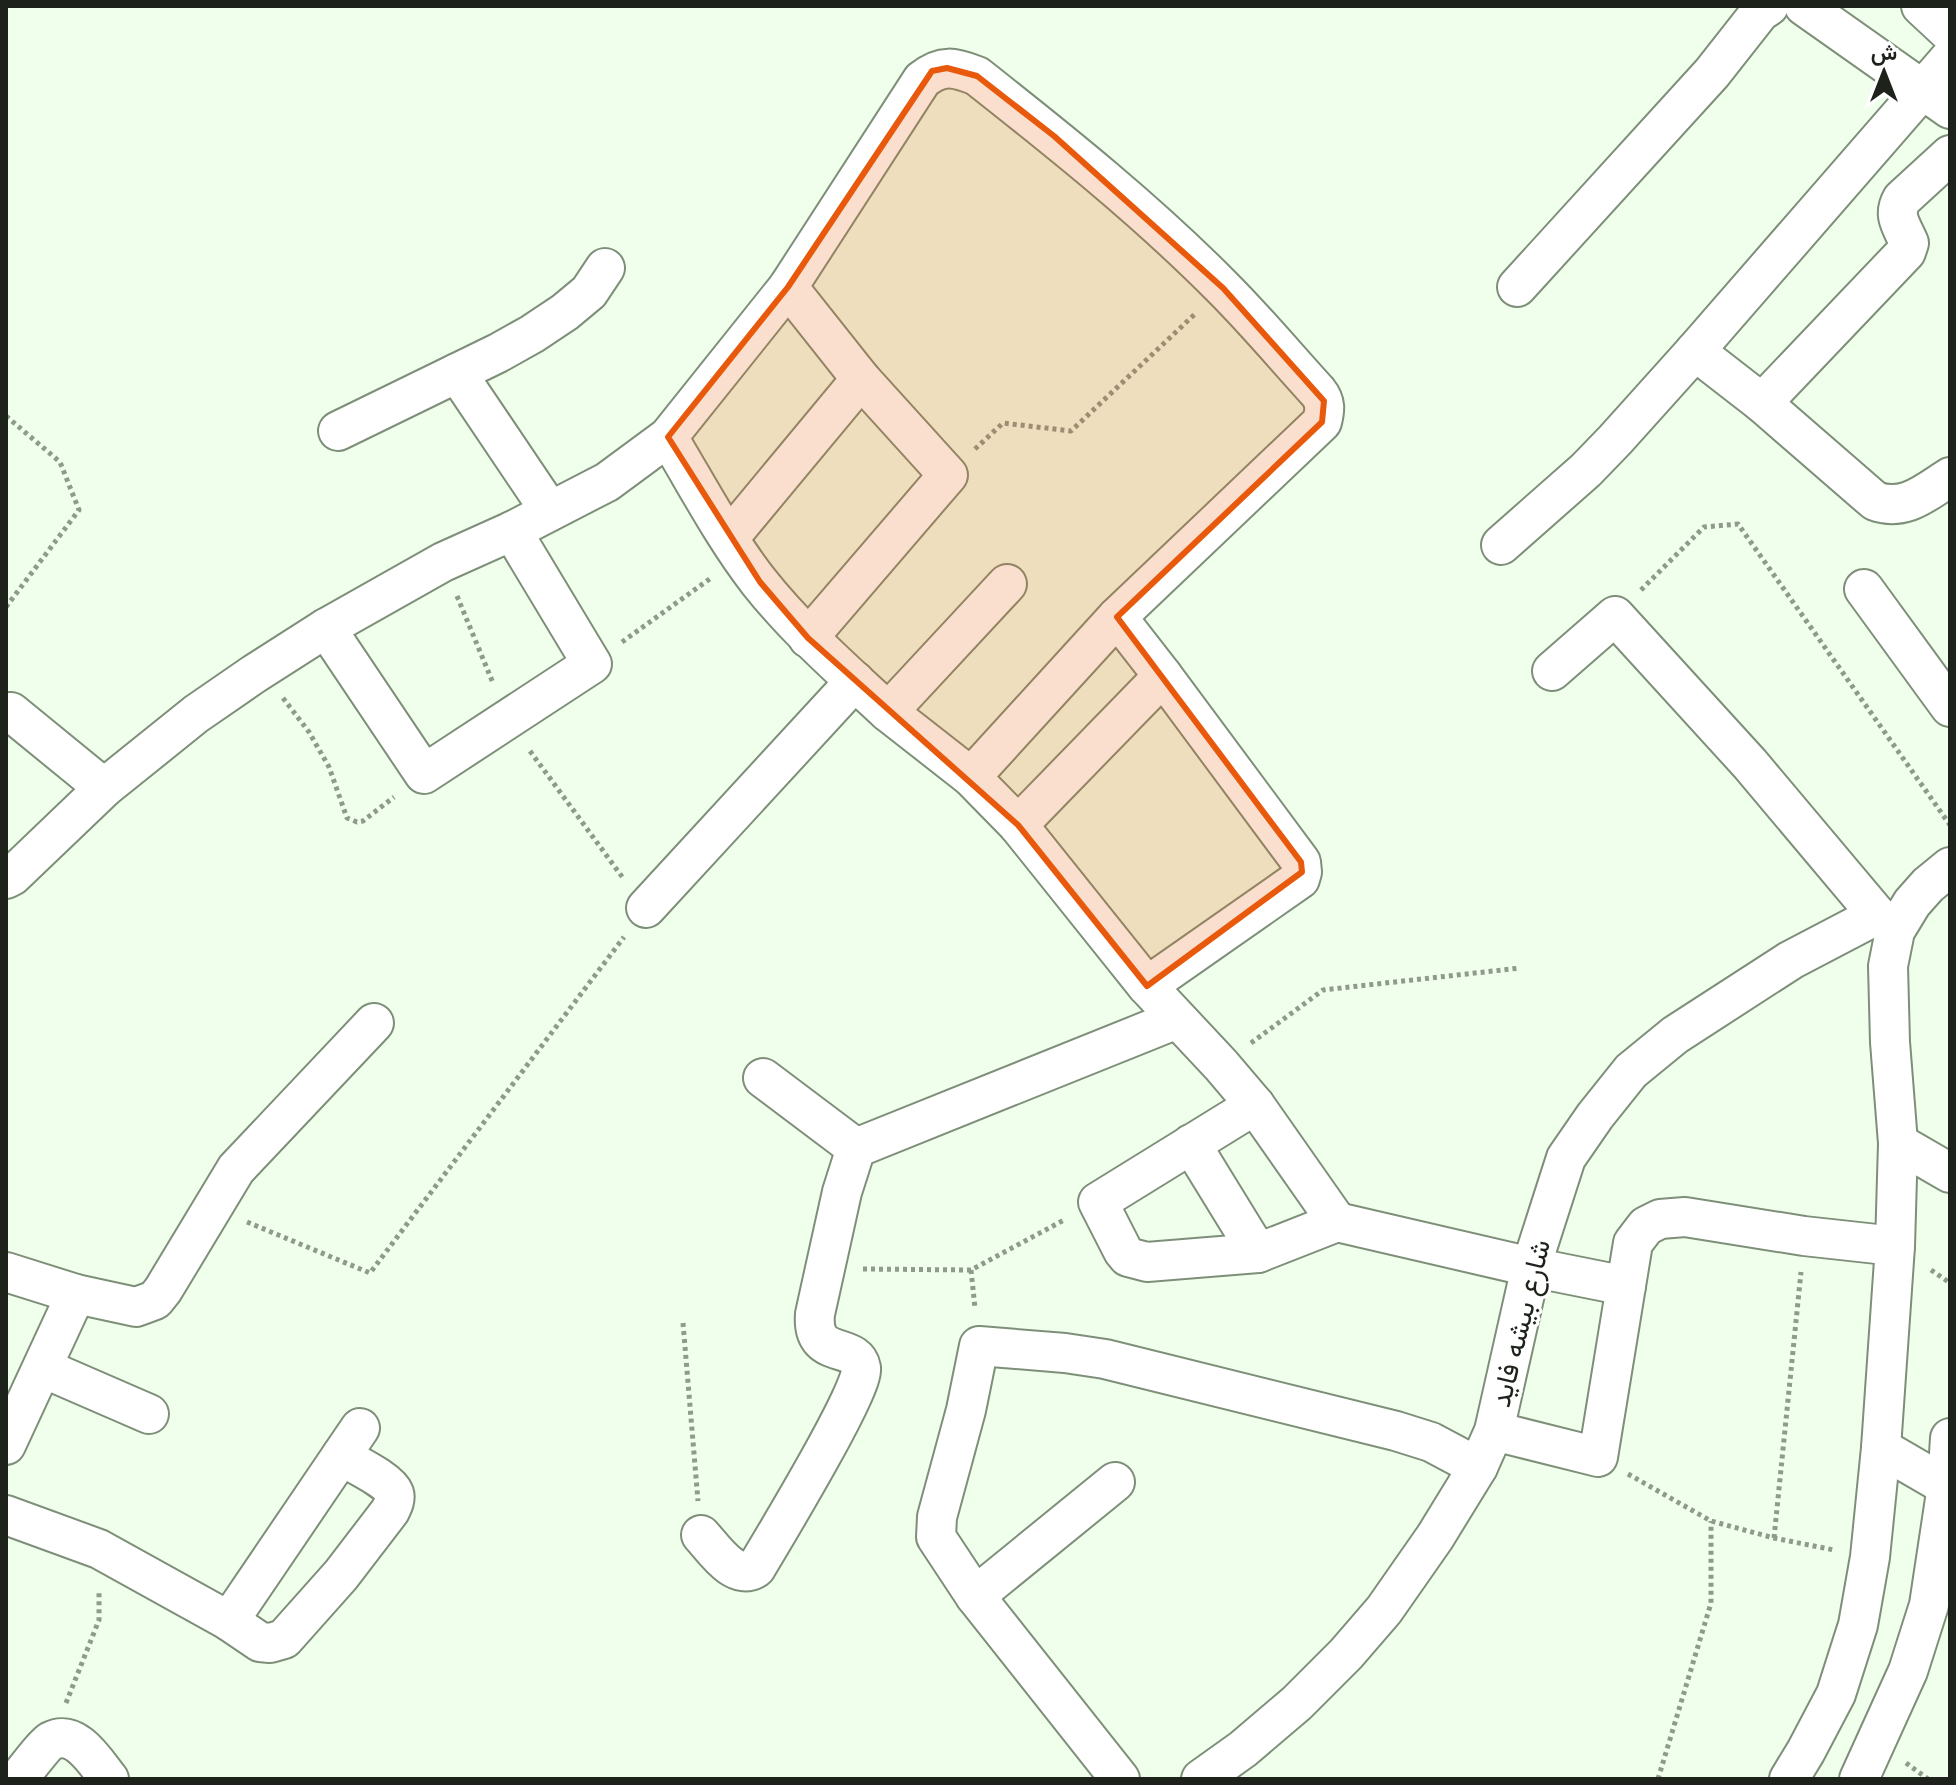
<svg xmlns="http://www.w3.org/2000/svg" width="1956" height="1785" viewBox="0 0 1956 1785" font-family="'DM Sans',Vazirmatn,sans-serif">
<rect width="100%" height="100%" fill="#f0ffec"/>
<g fill="none" stroke-linecap="round" stroke-linejoin="round">
<defs>
<g id="street">
<polyline points="1804,6 1950,109"/>
<polyline points="1921,6 1950,33"/>
<polyline points="788,287 861,379 948,475 808,638"/>
<polyline points="1517,287 1712,73 1760,12 1769,6"/>
<path d="M1695,351L1762,403L1875,501C1905,512 1926,492 1950,477"/>
<polyline points="457,373 550,511"/>
<path d="M1762,403L1906,252L1909,243C1902,226 1892,216 1902,199L1950,155"/>
<polyline points="338,431 498,353 532,334 565,312 589,292 605,268"/>
<path d="M668,437C697,485 724,537 759,582C797,630 843,670 888,712L1007,584"/>
<polyline points="729,538 861,379"/>
<polyline points="1501,545 1586,470 1615,440 1695,351 1950,58"/>
<polyline points="1864,589 1950,707"/>
<polyline points="1117,617 1163,676 1301,862 1302,872 1300,879 1147,986"/>
<polyline points="326,628 424,774 592,664 512,531"/>
<polyline points="1552,671 1615,616 1750,764 1877,915 1895,931"/>
<polyline points="1163,676 1018,825 1147,986 1221,1065 1255,1105 1337,1222"/>
<polyline points="11,712 104,788"/>
<polyline points="888,712 971,777 1018,825"/>
<path d="M6,879L12,876L104,788L196,714L254,674L326,628L443,562L512,531L607,482L668,437L788,287L922,80C942,64 954,67 977,76C1062,143 1147,211 1223,288C1256,321 1286,357 1318,392C1326,402 1325,410 1322,422L1117,617L971,777"/>
<polyline points="646,908 855,681"/>
<polyline points="763,1078 856,1148"/>
<polyline points="1255,1105 1098,1202 1123,1251 1128,1257 1147,1262 1258,1253 1337,1222 1531,1267 1626,1286"/>
<polyline points="1898,1143 1950,1173"/>
<polyline points="1191,1144 1258,1253"/>
<polyline points="6,1272 76,1294 136,1307 155,1300 163,1290 236,1169 374,1023"/>
<polyline points="43,1368 149,1414"/>
<polyline points="1494,1431 1598,1457 1633,1243 1646,1226 1660,1219 1685,1217 1804,1236 1895,1246"/>
<polyline points="6,1445 76,1294"/>
<polyline points="1881,1448 1950,1488"/>
<path d="M6,1515L99,1549L229,1621L260,1642L270,1643L284,1639L341,1575L390,1511C393,1505 396,1499 394,1493C389,1480 354,1464 341,1456"/>
<path d="M701,1535C714,1549 735,1582 756,1568C772,1541 865,1388 861,1368C856,1340 811,1362 815,1314L842,1192L856,1148L1177,1019"/>
<polyline points="975,1596 1115,1482"/>
<polyline points="229,1621 360,1428"/>
<path d="M18,1779C25,1771 44,1745 51,1741C76,1728 96,1763 109,1779"/>
<polyline points="1120,1779 975,1596 936,1537 937,1517 966,1410 979,1346 1065,1353 1105,1359 1396,1431 1431,1442 1478,1467"/>
<polyline points="1201,1779 1243,1749 1297,1703 1346,1654 1384,1610 1435,1537 1478,1467 1494,1431 1531,1267 1566,1158 1595,1116 1631,1071 1675,1035 1791,960 1877,915"/>
<polyline points="1789,1779 1806,1751 1836,1694 1858,1625 1870,1557 1881,1448 1895,1246 1898,1143 1890,1042 1888,966 1895,931 1912,903 1928,885 1950,867"/>
<polyline points="1859,1779 1908,1671 1929,1605 1947,1486 1950,1438"/>
</g>
</defs>
<use href="#street" stroke="#7e8f79" stroke-width="42"/>
<g stroke="#8f998c" stroke-width="5" stroke-dasharray="4 4" stroke-linecap="butt">
<polyline points="6,416 60,462 79,510 6,607"/>
<polyline points="975,449 1003,423 1071,431 1195,314"/>
<polyline points="1641,590 1704,527 1738,524 1950,825"/>
<polyline points="457,596 493,683"/>
<polyline points="622,642 711,578"/>
<polyline points="283,698 309,732 329,767 347,818 357,822 363,821 394,797"/>
<polyline points="530,751 623,878"/>
<polyline points="1251,1043 1323,990 1520,968"/>
<polyline points="247,1222 370,1273 624,937"/>
<polyline points="863,1269 971,1270 1064,1220"/>
<polyline points="971,1270 975,1308"/>
<polyline points="1931,1270 1950,1283"/>
<polyline points="683,1323 698,1501"/>
<polyline points="1628,1474 1711,1521 1774,1538 1834,1550"/>
<polyline points="1774,1538 1801,1272"/>
<polyline points="66,1703 99,1620 99,1591"/>
<polyline points="1906,1763 1928,1779"/>
<polyline points="1658,1779 1711,1603 1711,1521"/>
</g>
<use href="#street" stroke="#fff" stroke-width="38"/>
</g>
<path fill="#e8590c" fill-opacity="0.2" stroke="#e8590c" stroke-width="6" stroke-linejoin="round" d="M947,68L977,76L1054,136L1223,288L1324,401L1322,422L1117,617L1301,862L1302,872L1147,986L1018,825L808,638L760,582L668,437L788,287L932,71Z"/>
<g text-anchor="middle" stroke-width="6" stroke-linejoin="round" paint-order="stroke">
<g font-size="28" fill="#1d231b" stroke="#fff">
<text transform="translate(1520 1323) rotate(-76)" y="10">شارع بيشه فايد</text>
</g>
</g>
<rect width="1956" height="1785" fill="none" stroke="#1d231b" stroke-width="16"/>
<g transform="translate(1884 72)" stroke="#ffffff" stroke-width="6" paint-order="stroke">
<path d="M0-6L14 30L0 20L-14 30Z" fill="#1d231b"/>
<text y="-12" font-size="22" font-weight="bold" text-anchor="middle" fill="#1d231b">ش</text>
</g>
</svg>
